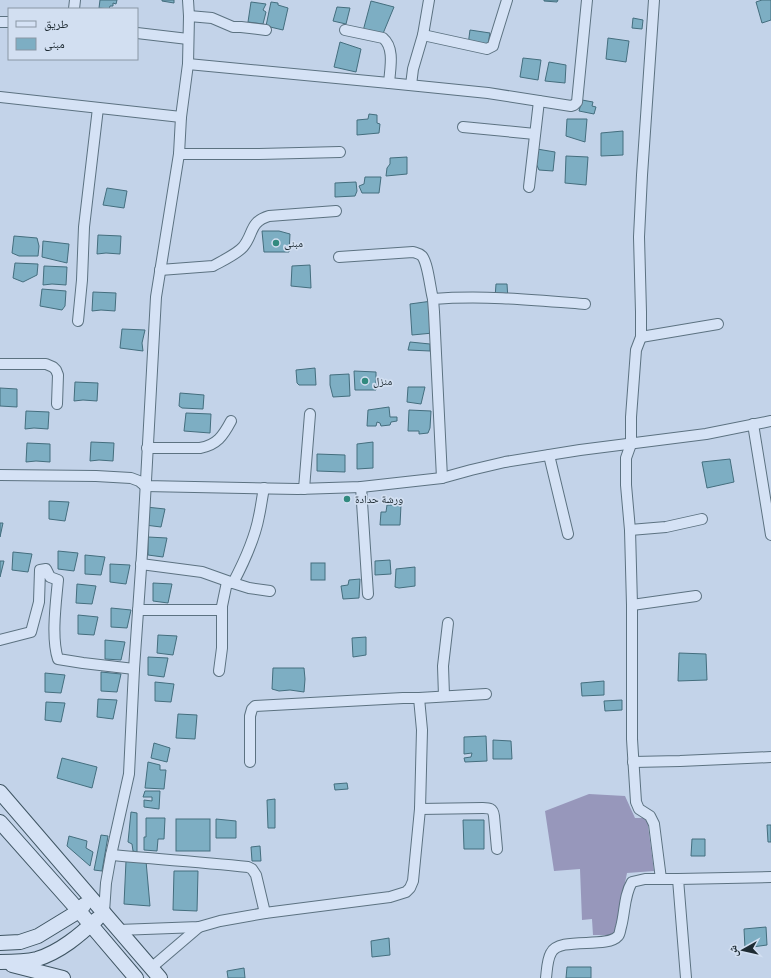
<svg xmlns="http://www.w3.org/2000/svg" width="771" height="978" viewBox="0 0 771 978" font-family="'IBM Plex Serif','Noto Naskh Arabic',serif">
<rect width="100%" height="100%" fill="#c3d3e9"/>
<polygon fill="#9797bb" points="589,794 625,796 635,818 647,818 654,871 627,873 614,935 593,935 592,919 582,920 580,869 554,871 545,811"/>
<g fill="#7daec3" stroke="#446e7e">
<polygon points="100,0 117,0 116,4 113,3 113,6 110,6 109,9 99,8"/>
<polygon points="162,0 174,0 174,3 162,1"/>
<polygon points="544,0 558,0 557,2 544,1"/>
<polygon points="762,0 771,0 771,20 762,23 756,2"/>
<polygon points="371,1 394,7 382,36 363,31"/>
<polygon points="251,2 266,4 263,10 266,12 263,24 248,22"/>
<polygon points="271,2 278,3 278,5 288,8 283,30 266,26"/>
<polygon points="337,7 350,8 346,24 333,21"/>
<polygon points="633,18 643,20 642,29 632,28"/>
<polygon points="470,30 490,33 487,49 468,45"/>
<polygon points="608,38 629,41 626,62 606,59"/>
<polygon points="340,42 361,49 356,72 334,67"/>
<polygon points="523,58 541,60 538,80 520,77"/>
<polygon points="549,62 566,65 565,83 545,81"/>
<polygon points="582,100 593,102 592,106 596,107 594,114 579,111"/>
<polygon points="369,114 377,115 377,123 380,124 379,133 357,135 357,120 368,119"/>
<polygon points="567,119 587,119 585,142 566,136"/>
<polygon points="623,131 623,155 601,156 601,133"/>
<polygon points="537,149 555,152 553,171 539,170 534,159"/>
<polygon points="566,156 588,157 586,185 565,183"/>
<polygon points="407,157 407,174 386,176 387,168 390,164 390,158"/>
<polygon points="365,177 381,177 379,193 362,193 359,186 364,184"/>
<polygon points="356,182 357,191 355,196 335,197 335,183"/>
<polygon points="107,188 127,191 124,208 103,205"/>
<polygon points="262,231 279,231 290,234 289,252 264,252"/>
<polygon points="98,235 121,236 120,254 106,253 97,254"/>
<polygon points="14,236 37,238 39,246 38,256 19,256 12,253"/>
<polygon points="43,241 69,244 67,263 42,257"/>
<polygon points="15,263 38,264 37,275 23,282 13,278"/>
<polygon points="310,265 311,288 291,286 292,266"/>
<polygon points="44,266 67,267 66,285 52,284 43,285"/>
<polygon points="496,284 507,284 508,299 495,298"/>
<polygon points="42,289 66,291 65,306 62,310 40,306"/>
<polygon points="93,292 116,293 115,311 101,310 92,311"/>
<polygon points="432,301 433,333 412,335 410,304"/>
<polygon points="122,329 145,330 142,343 143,351 120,348"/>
<polygon points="410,342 430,344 430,351 408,350"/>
<polygon points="315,368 316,385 299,385 297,383 296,370"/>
<polygon points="354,371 376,372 376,390 355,390"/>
<polygon points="349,374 350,396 333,397 330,385 330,375"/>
<polygon points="75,382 98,383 97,401 83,400 74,401"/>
<polygon points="408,387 425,387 421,404 407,402"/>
<polygon points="0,388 17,389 17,407 0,406"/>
<polygon points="180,393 204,395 203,409 182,408 179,406"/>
<polygon points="389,407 390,417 397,417 397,421 391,422 390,425 381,426 380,423 377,422 376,426 367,426 368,410"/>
<polygon points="409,410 431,411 430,428 428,433 419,434 419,431 408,431"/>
<polygon points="26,411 49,412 48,429 34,428 25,429"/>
<polygon points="186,413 211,414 210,433 184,431"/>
<polygon points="91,442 114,443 113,461 99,460 90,461"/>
<polygon points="373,442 373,468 357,469 357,444"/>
<polygon points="27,443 50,444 50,462 36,461 26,462"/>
<polygon points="317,454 345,455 345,472 317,471"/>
<polygon points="730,459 734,482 707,488 702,462"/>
<polygon points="49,501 69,502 65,521 49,519"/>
<polygon points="387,505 401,505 400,525 380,525 381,512 386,512"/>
<polygon points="146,507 165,509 161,527 145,525"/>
<polygon points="0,523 3,523 0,537"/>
<polygon points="148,537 167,538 163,557 148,555"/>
<polygon points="58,551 78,553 74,571 58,569"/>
<polygon points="13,552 32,554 28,572 12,570"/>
<polygon points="85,555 105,557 101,575 85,574"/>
<polygon points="390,560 391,574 375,575 375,561"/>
<polygon points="0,561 4,561 0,577"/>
<rect x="311" y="563" width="14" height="17"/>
<polygon points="110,564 130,565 126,584 110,582"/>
<polygon points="415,567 415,586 399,588 395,587 396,569"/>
<polygon points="360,579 359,598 343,599 341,586 348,585 349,580"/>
<polygon points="153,583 172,584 168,603 153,601"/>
<polygon points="77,584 96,586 92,604 76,603"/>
<polygon points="111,608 131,610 127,628 111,627"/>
<polygon points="78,615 98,617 94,635 78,634"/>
<polygon points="158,635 177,636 173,655 157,653"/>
<polygon points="366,637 366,655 353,657 352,638"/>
<polygon points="105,640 125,642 121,660 105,659"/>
<polygon points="679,653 706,654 707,680 678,681"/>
<polygon points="148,657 168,658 164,677 148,675"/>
<polygon points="273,668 304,668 305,679 304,692 290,690 279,691 272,689"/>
<polygon points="101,672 121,674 117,692 101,691"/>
<polygon points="45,673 65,675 61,693 45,692"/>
<polygon points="604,681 604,695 582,696 581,683"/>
<polygon points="155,682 174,684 171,702 155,701"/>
<polygon points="98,699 117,700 113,719 97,717"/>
<polygon points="622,700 622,710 605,711 604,701"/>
<polygon points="46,702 65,703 61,722 45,720"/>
<polygon points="178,714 197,715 195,739 176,738"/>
<polygon points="486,736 487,761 465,762 464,758 471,757 472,753 464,754 464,737"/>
<polygon points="493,740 511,741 512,759 493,759"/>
<polygon points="154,743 170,748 167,762 151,758"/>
<polygon points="62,758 97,767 92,788 57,778"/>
<polygon points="148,762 160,765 160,770 166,770 164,789 145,788"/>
<polygon points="347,783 348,789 335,790 334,784"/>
<polygon points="145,791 160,791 159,809 144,807 144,800 152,801 152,797 143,797"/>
<polygon points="275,799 275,828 268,828 267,800"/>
<polygon points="131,812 137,813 137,852 133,851 132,844 128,842"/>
<polygon points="146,818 165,818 164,839 158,839 157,851 144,850 144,837 146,837"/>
<rect x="176" y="819" width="34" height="32"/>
<polygon points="216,819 236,821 236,838 216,838"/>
<polygon points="463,820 484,820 484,849 464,849"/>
<polygon points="767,825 771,825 771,842 768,842"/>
<polygon points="101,835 108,836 102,871 94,870"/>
<polygon points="69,836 87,841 86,848 93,852 90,866 67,846"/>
<polygon points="692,839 705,839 705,856 691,856"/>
<polygon points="260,846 261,861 252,861 251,847"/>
<polygon points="126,861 146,861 150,906 124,904"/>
<polygon points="174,871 198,871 197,911 173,910"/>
<polygon points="766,927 767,945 745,948 744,929"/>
<polygon points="389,938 390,955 372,957 371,941"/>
<polygon points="567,967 591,967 591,978 566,978"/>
<polygon points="244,968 245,978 228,978 227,971"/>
</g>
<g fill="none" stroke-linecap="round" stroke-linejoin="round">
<defs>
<g id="street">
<polyline points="654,0 642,175 639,237 641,312 641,337 636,350 631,417 631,444 626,458 626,485 630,530 632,605 632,739 636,802 639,809 650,816 654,824 661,879"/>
<polyline points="74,9 75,0"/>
<polyline points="189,16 212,18 233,27 241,27 266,30"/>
<polyline points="0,22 9,22"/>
<path d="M345,30L383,38C395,48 390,69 389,83"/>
<polyline points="137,33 188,39"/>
<polyline points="423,35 487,49 493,46 494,42 507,0"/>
<polyline points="188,64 389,83 488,93 571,106 574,105 577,102 587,0"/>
<polyline points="411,85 413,69 423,35 429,0"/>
<polyline points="0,97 181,117"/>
<polyline points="463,127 535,134"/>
<polyline points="179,154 259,154 340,152"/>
<polyline points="529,187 539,101"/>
<path d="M339,257L413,252C416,253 419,253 422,256C428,263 430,288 433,299"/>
<path d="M160,270L213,266C222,261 237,254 243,247C254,234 249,222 269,216L336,211"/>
<polyline points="78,321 82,280 84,227 98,108"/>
<polyline points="641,337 718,324"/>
<polyline points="0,364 46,364 53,367 56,370 58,375 57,404"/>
<polyline points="753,424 771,535"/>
<path d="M147,448H200C217,445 223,436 231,421"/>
<polyline points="549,455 568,534"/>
<polyline points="0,475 96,476 131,478 139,481 145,486 298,489 361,487 442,478 471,470 505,462 580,450 706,434 771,421"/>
<path d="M442,478L434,312L433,299C484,295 535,300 585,304"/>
<polyline points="361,487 368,594"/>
<polyline points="304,489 310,414"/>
<polyline points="630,530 666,527 702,519"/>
<polyline points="141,564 202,572 233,583 249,588 270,591"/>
<path d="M233,583C243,564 255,538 259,516C261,507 262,498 264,488"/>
<polyline points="632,605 696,596"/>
<polyline points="138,610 222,610"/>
<path d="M0,640L31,632L39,602L40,570L46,569L50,577L58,580C56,602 51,638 58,659L83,663L134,669"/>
<polyline points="219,671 222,648 222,606 227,582"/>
<polyline points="444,696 443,666 448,623"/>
<polyline points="419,698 486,694"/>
<polyline points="633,762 680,761 771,757"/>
<path d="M420,809L483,808C489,808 493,808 494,816L497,849"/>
<path d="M111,855C156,859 202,862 248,867L252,869L256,875L265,913"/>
<polyline points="104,912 106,883 111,855 129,774 134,669 142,554 156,297 179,154 181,117 188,64 189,16 188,0"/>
<polyline points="118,930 199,927 220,921 265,913 390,897 406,892 410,888 413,881 420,809 422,730 419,698 403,698 255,706 252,709 250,716 250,762"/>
<polyline points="151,968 199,927"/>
<path d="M546,978C547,970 547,960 551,953C559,936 607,949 618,936C620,934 620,930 621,927C625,913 624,895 632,882L645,879H678"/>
<polyline points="686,978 678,879 771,877"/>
</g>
<g id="secondary">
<polyline points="0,792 160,978"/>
<polyline points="0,822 79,911 136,978"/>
<polyline points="0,943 20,942 38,936 79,911 84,905"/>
<path d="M0,962C12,962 25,962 37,959C60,952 80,935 97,919"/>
<polyline points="12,965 63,978"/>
</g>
</defs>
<use href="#street" stroke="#5c7281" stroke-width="12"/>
<use href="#secondary" stroke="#3f5563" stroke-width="16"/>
<use href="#street" stroke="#d5e2f5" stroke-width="10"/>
<use href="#secondary" stroke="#d5e2f5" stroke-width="14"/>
</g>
<g fill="#328a7f" stroke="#d2dff1" stroke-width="1.5">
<circle cx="276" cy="243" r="4"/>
<circle cx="365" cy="381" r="4"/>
<circle cx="347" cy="499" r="4"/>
</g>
<g text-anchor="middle" stroke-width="3.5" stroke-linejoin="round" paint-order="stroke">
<g font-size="11" fill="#1e2b33" stroke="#d2dff1" text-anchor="start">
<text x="284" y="247">مبنى</text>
<text x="373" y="385">منزل</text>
<text x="355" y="503">ورشة حدادة</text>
</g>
</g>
<rect x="8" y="8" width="130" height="52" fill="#d2dff1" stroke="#8a97a5"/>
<rect x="16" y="21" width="20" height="6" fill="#d5e2f5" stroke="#8a97a5"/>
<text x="44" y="28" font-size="12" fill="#1e2b33">طريق</text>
<rect x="16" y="38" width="20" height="12" fill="#7daec3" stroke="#8a97a5"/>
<text x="44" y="48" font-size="12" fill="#1e2b33">مبنى</text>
<g transform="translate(743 950) rotate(262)" stroke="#d2dff1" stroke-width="3" paint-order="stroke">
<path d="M0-3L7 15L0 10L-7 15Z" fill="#1e2b33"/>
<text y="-6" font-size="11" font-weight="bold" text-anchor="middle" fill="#1e2b33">ش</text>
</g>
</svg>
